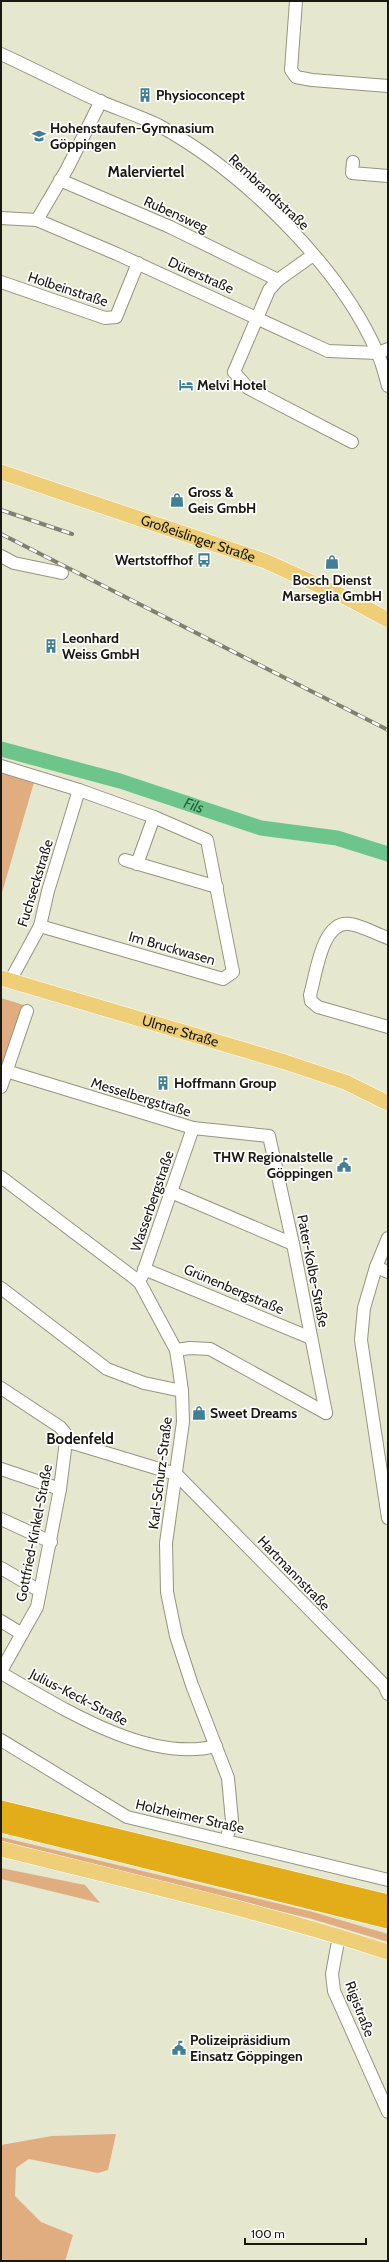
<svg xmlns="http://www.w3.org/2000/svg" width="389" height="2262" viewBox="0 0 389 2262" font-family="Cabin,sans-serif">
<rect width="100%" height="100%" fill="#e6e7cf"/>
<g fill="#e0ad81">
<polygon points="1,762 37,772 1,896"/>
<polygon points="1,998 27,1006 1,1085"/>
<polygon points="1,1837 313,1912 388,1934 388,1942 312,1919 1,1843"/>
<polygon points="1,1868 85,1885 100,1903 1,1879"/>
<polygon points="116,2134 108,2170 98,2173 29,2159 16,2168 15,2196 41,2222 73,2235 65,2261 1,2261 1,2145 52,2136"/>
</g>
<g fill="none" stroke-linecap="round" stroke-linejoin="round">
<path stroke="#6ec58c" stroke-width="15" id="s1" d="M1,749L120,781L261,828L337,838L388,854"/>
<defs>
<g id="minor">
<polyline points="296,1 291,70 296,77 312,80 388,86"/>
<path d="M1,54C34,69 66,86 99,101C118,109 139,116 158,125C241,170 339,265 377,352C382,362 385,375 388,386"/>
<polyline points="353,162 352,173 388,176"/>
<polyline points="60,180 170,227 278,280"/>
<polyline points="1,218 37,220 117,254 328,351 378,353 388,349"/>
<polyline points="37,220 67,169 101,101"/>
<polyline points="313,255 278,280 269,290 234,372 248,388 352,442"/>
<polyline points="1,282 105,318 116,317 138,263"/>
<polyline points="1,556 14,563 62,573"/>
<polyline points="1,766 79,790 154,817 207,840 233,972 223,979 40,926"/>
<polyline points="125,860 217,887"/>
<polyline points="137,864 154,817"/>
<path d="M388,938C376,934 363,926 350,924C322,919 316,975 310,995L311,1001L318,1007L388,1027"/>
<polyline points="10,981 40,926 48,891 79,790"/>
<polyline points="6,1071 193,1128 269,1136 293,1244 326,1413"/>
<polyline points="1,1087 27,1011"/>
<polyline points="1,1177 133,1277 140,1283 176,1350 179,1369 182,1391 183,1422 166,1543 167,1592 176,1636 192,1685 228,1778 232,1821 226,1840"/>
<polyline points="171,1192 293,1244"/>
<polyline points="388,1238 376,1267 364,1308 361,1340 388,1518"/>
<polyline points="376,1267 388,1272"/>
<polyline points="144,1269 311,1338"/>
<polyline points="142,1276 193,1128"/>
<polyline points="1,1288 107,1369 144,1383 182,1391"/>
<polyline points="176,1350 190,1348 210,1349 326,1413"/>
<polyline points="1,1388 60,1427 65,1433 66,1441 60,1489 37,1607 1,1671"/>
<polyline points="66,1441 176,1474 384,1685 388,1694"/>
<polyline points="1,1469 60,1489"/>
<polyline points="1,1519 51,1542"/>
<polyline points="1,1568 40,1591"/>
<polyline points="1,1621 22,1634"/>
<path d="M1,1673C59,1706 147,1764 216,1746"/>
<polyline points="1,1740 127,1817 388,1880"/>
<polyline points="339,1936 332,1974 334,1991 388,2112"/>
</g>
<g id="major">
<path id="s2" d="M1,472L265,561L349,599L388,620"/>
<path id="s3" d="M1,978L285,1062L345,1082L388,1103"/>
<path d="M1,1849C130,1881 261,1911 388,1952"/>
</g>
<g id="highway">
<polyline points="1,1809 388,1903"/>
<polyline points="1,1824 388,1920"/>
</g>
</defs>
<use href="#minor" stroke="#95957f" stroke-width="14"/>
<use href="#major" stroke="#fff" stroke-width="16"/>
<use href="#highway" stroke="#fff" stroke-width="18"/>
<use href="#minor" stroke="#fff" stroke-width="12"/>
<use href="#major" stroke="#eece76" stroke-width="15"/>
<use href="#highway" stroke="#e3ad1a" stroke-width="17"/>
<defs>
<g id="rail">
<polyline points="1,510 72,534"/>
<polyline points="1,534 388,730"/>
</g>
</defs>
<use href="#rail" stroke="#808070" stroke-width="4"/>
<use href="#rail" stroke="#fff" stroke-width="2.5" stroke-dasharray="8" stroke-linecap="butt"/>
</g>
<defs>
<symbol id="building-bare" viewBox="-9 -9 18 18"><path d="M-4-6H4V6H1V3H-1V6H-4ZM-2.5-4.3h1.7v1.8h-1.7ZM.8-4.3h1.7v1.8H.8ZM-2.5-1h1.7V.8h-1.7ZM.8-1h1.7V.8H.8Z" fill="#407f94" stroke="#fff" stroke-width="2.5" paint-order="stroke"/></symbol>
<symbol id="school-bare" viewBox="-9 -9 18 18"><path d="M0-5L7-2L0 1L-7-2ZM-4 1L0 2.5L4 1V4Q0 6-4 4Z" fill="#407f94" stroke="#fff" stroke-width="2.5" paint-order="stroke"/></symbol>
<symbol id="hotel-bare" viewBox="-9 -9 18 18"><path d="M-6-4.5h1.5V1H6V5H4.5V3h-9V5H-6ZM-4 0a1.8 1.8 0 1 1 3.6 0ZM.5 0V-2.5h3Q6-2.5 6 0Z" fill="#407f94" stroke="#fff" stroke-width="2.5" paint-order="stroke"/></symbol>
<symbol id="shop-bare" viewBox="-9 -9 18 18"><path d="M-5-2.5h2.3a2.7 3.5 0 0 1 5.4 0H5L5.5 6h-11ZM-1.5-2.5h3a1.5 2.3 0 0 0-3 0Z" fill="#407f94" stroke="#fff" stroke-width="2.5" paint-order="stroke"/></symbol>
<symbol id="bus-bare" viewBox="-9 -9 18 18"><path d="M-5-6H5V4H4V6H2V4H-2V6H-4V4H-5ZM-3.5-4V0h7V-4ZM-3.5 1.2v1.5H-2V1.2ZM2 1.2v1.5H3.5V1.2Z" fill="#407f94" stroke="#fff" stroke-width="2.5" paint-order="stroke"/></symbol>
<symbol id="civic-bare" viewBox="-9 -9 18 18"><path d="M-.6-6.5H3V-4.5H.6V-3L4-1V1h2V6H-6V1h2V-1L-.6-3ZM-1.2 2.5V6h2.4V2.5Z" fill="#407f94" stroke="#fff" stroke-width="2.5" paint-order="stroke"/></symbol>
</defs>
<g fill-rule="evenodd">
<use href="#building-bare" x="135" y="85" width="20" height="20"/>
<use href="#school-bare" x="29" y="126" width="20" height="20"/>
<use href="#hotel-bare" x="176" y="375" width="20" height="20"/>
<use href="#shop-bare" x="167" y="490" width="20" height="20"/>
<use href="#bus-bare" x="194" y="550" width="20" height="20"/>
<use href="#shop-bare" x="322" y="552" width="20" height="20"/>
<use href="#building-bare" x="41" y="636" width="20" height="20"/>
<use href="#building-bare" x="153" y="1073" width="20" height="20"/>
<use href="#civic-bare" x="334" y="1155" width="20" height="20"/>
<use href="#shop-bare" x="189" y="1403" width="20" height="20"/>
<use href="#civic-bare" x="169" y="2038" width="20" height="20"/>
</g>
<g text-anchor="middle" stroke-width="3.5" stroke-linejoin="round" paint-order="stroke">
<g font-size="14" font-weight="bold" fill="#191911" stroke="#fff" text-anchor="start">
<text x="156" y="100">Physioconcept</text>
<text x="50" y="133">Hohenstaufen-Gymnasium<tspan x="50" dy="16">Göppingen</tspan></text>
<text x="197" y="390">Melvi Hotel</text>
<text x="188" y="497">Gross &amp;<tspan x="188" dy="16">Geis GmbH</tspan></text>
<text x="193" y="565" text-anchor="end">Wertstoffhof</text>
<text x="332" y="585" text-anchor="middle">Bosch Dienst<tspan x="332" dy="16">Marseglia GmbH</tspan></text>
<text x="62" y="643">Leonhard<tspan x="62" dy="16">Weiss GmbH</tspan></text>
<text x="174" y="1088">Hoffmann Group</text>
<text x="333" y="1162" text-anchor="end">THW Regionalstelle<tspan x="333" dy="16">Göppingen</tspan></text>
<text x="210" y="1418">Sweet Dreams</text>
<text x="190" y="2045">Polizeipräsidium<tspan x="190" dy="16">Einsatz Göppingen</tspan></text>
</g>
<g font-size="14" fill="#191911" stroke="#fff">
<text transform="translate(269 192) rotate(43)" y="5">Rembrandtstraße</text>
<text transform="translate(176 214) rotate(24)" y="5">Rubensweg</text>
<text transform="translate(201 275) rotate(24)" y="5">Dürerstraße</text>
<text transform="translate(68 289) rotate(18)" y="5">Holbeinstraße</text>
<text dy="5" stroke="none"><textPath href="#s2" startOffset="208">Großeislinger Straße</textPath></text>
<text transform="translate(35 883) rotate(-73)" y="5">Fuchseckstraße</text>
<text transform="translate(172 948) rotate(16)" y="5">Im Bruckwasen</text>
<text dy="5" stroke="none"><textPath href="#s3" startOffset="187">Ulmer Straße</textPath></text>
<text transform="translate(141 1097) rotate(17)" y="5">Messelbergstraße</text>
<text transform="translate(152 1201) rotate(-71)" y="5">Wasserbergstraße</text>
<text transform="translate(313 1271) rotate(79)" y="5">Pater-Kolbe-Straße</text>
<text transform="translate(234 1289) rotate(23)" y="5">Grünenbergstraße</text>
<text transform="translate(160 1473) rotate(-83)" y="5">Karl-Schurz-Straße</text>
<text transform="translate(34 1533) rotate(-79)" y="5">Gottfried-Kinkel-Straße</text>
<text transform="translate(294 1573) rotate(46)" y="5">Hartmannstraße</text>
<text transform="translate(79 1697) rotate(27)" y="5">Julius-Keck-Straße</text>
<text transform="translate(190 1816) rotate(13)" y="5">Holzheimer Straße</text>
<text transform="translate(360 2009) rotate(69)" y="5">Rigistraße</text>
</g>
<g font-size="15" font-weight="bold" fill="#191911" stroke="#fff">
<text x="146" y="177">Malerviertel</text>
<text x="80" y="1444">Bodenfeld</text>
</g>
<g font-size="15" font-style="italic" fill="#205e38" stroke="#fff">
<text dy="5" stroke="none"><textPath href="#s1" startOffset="201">Fils</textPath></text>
</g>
</g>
<rect width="389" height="2262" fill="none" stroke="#191911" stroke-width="4"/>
<path d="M245 2238v6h121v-6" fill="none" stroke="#191911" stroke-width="2"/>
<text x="251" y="2238" font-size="12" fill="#191911" stroke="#ffffff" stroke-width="3" paint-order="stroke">100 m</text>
</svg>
